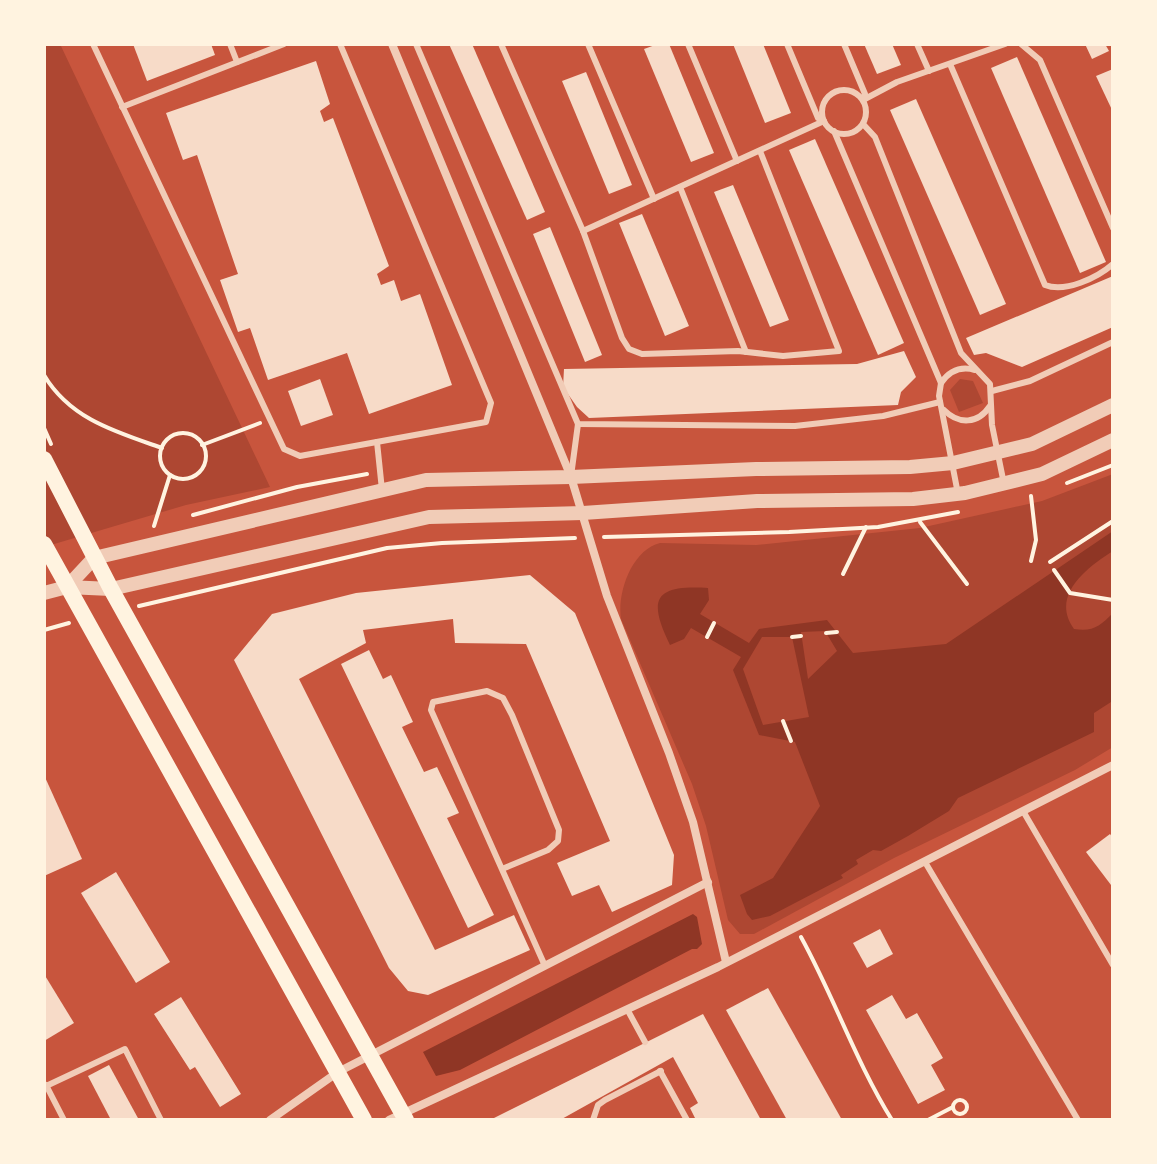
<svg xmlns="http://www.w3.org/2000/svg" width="1157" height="1164" viewBox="0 0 1157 1164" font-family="Inter,sans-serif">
<rect width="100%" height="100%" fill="#c8553d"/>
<g fill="#ae4732">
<polygon points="44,44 60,44 270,487 186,505 44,547"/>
<polygon points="960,379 973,381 983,403 959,412 950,390"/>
<path d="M1113,474V747L1075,770L894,858L754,934H740L728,920L706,826L692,784L621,619C617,592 632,550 660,543L756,545L920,528L1042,501Z"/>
</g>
<g fill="#8f3625" fill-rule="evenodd">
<path d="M1113,531V551C1086,568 1050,596 1074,629C1093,632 1100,626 1113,613L1111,702L1094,713V732L958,798L949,811L908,836L881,851L873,850L856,860L858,864L841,875L843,878L770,916L752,920L747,914L740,895L773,878L820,806L795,742L759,735L733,670L741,657L691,628L684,639L670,645C647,598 655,585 708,588L709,600L700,614L749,643L759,629L827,620L853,653L946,644ZM825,631L837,651L808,679L801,632ZM762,637H792L809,717L763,725L743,669Z"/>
<polygon points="693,914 697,917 702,944 697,949 692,949 460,1070 436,1076 423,1052"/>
</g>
<g fill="#f7dbc8">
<polygon points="133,44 211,44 215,55 147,81"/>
<polygon points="449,44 472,44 545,212 527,220"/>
<polygon points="658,44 669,44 714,153 691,162 644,49"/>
<polygon points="733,44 763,44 791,113 765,123"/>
<polygon points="864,44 892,44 901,65 877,74"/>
<polygon points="1085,44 1105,44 1109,51 1092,59"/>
<polygon points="1017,57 1106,262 1080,273 991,68"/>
<polygon points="316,61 330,104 320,111 324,122 333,118 389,266 377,274 381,285 394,280 401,301 420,294 452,385 369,414 347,353 268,380 250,328 238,332 220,280 238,274 197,155 183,160 166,113"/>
<polygon points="1113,69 1113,112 1096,76"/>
<polygon points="586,72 632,185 609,194 562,81"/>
<polygon points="916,99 1006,304 980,315 890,110"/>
<polygon points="815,139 904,343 878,355 789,150"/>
<polygon points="733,185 789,320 770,327 714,192"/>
<polygon points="642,214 689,326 665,336 619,223"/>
<polygon points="550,227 602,355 585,362 533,234"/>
<polygon points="1113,276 1113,327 1022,367 986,353 974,355 966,338"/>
<polygon points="904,351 916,377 901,392 898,405 589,418 577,407 563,387 564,369 857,364"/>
<polygon points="320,379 333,415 301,426 288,391"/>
<polygon points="530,575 575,613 674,855 672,885 612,912 599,885 572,896 557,863 610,841 526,644 455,643 453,619 363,630 366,643 299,679 435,950 514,915 530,950 428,995 408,991 389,968 234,660 272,614 356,593"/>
<polygon points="369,650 383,679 391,675 413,722 402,727 424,772 437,767 459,813 447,818 494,915 468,928 341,664"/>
<polygon points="44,775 82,859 44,876"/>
<polygon points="1110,834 1113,838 1113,883 1111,885 1086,852"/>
<polygon points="116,872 170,962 136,983 81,893"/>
<polygon points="880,929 893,954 867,968 853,943"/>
<polygon points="44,974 74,1023 44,1041"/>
<polygon points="768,988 842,1120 787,1120 726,1010"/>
<polygon points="892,995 906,1019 917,1013 943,1058 931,1065 945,1090 918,1104 866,1010"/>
<polygon points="181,997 241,1094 220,1107 195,1067 190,1070 154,1014"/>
<polygon points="703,1014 761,1120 696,1120 690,1108 698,1103 673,1057 560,1120 495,1120 494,1118"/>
<polygon points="109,1065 139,1120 111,1120 88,1076"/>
</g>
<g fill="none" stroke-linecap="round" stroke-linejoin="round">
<g stroke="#fff3e0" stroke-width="4">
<path d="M44,375C70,419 116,432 162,448"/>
<polyline points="44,428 51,444"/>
<circle cx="183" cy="456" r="23"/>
<polyline points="202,445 260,423"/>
<polyline points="1067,483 1113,465"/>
<polyline points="193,515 297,487 367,474"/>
<polyline points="920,522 967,584"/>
<polyline points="154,526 170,475"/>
<polyline points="604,537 789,532 878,527 958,512"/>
<polyline points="1031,561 1036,540 1031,496"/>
<polyline points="1050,562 1113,521"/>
<polyline points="1054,570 1070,593 1113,600"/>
<polyline points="843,574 866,527"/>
<polyline points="139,606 387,548 442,543 575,538"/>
<polyline points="44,630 69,623"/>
<polyline points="826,633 837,632"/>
<polyline points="707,637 714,623"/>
<polyline points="792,637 801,636"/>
<polyline points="783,721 791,741"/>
<path d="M801,937C834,997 856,1062 892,1120"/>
<circle cx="960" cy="1107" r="7"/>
<polyline points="928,1120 953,1107"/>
</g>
<g stroke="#f1ccb7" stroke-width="6">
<polyline points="93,44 284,449 300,456 486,422 491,403 340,44"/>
<polyline points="230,44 237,62"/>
<polyline points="416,44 578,424 795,426 883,416 940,402"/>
<polyline points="501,44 583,231 824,121 818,118 787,44"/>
<polyline points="588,44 654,199"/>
<polyline points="688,44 737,161"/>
<polyline points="844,44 865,94 863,100 897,82 1005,44"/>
<polyline points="917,44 929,71"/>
<polyline points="1021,44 1040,60 1113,228"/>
<path d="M950,64L1045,285C1065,293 1097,278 1113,264"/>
<circle cx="844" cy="112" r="22"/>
<polyline points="122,107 284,44"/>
<polyline points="863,124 875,137 961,353 990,384 992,425 1004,484"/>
<polyline points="834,131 941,383 939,396 958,494"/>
<polyline points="680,187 746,352"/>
<polyline points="583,231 622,338 629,349 642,354 738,351 783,356 839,351 760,151"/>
<path d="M941,383C950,370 961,366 975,370"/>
<polyline points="992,391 1030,381 1113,342"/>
<path d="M944,410C959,425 978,424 990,406"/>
<polyline points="377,442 382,490"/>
<polyline points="571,476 578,424"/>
<polyline points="1023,811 1113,965"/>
<polyline points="925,862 1078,1120"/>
<polyline points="502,869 548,850 558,841 559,830 512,715 503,698 487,691 433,702 431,710 545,966"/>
<polyline points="627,1009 645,1042"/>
<polyline points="660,1071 687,1120"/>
<polyline points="46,1085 64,1120"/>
<polyline points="44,1087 125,1049 161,1120"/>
<polyline points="593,1120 598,1105 605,1100 661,1071"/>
</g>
<g stroke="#f1ccb7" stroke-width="8">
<polyline points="392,44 571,477 607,596 669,753 693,822 726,962"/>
<polyline points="270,1120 338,1072 708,882"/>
<polyline points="389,1120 718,967 1113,765"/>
</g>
<g stroke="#f1ccb7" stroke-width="14">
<polyline points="67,587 94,558 426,480 571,477 756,469 910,467 953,463 1032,444 1113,405"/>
<polyline points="44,593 67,587 111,589 429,517 583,513 757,501 913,499 965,493 1042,474 1113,440"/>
</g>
<g stroke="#fff3e0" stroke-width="16">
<polyline points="44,459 111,589 406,1120"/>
<polyline points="44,544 364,1120"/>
</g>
</g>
<rect width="1157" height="1164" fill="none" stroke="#fff3e0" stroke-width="92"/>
</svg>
